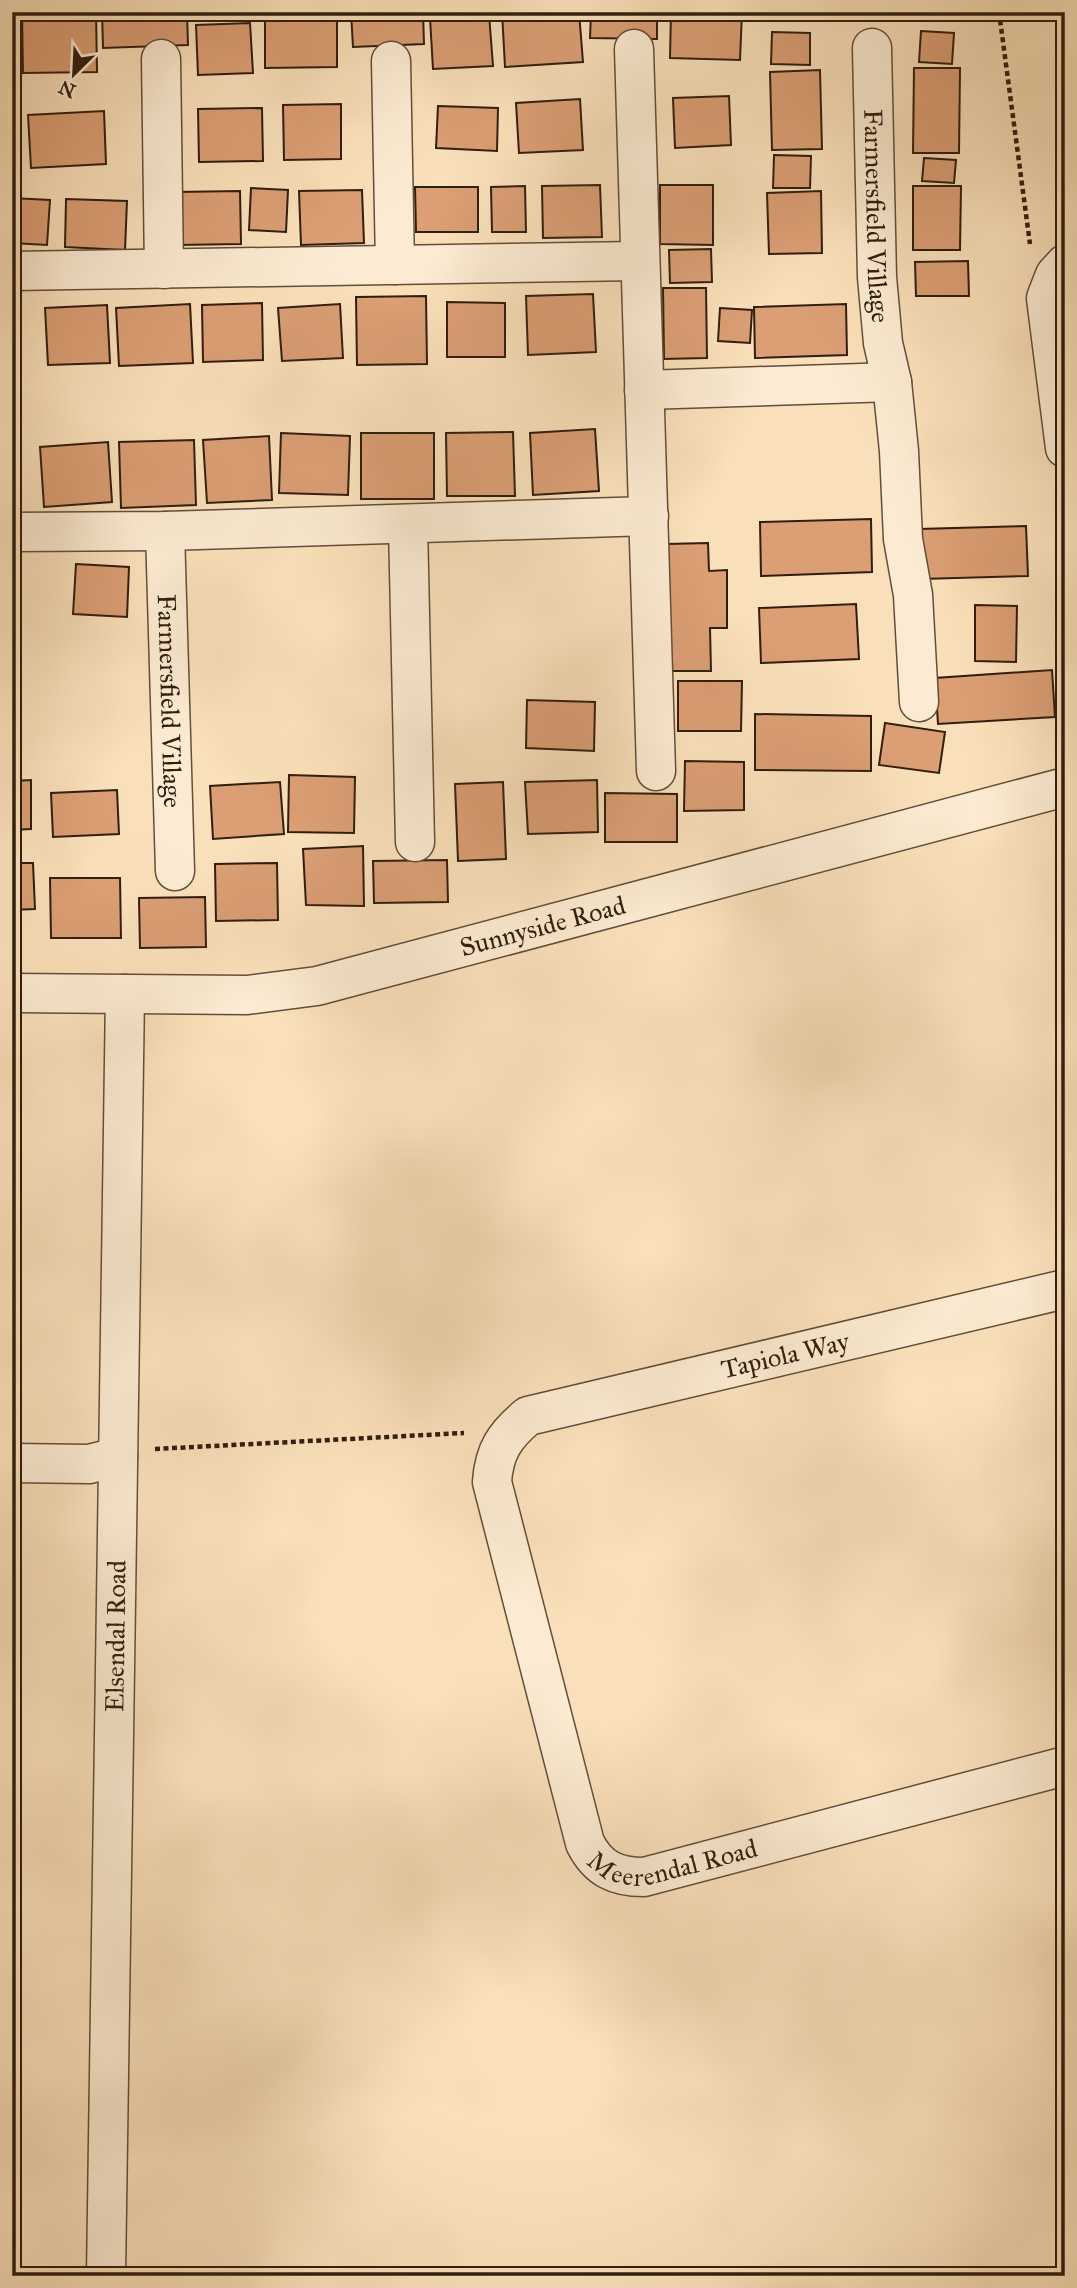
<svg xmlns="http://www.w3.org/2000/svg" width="1077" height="2288" viewBox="0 0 1077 2288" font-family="'IM FELL Great Primer',serif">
<rect width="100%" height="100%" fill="#fae0ba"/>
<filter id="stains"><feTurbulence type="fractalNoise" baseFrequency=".00286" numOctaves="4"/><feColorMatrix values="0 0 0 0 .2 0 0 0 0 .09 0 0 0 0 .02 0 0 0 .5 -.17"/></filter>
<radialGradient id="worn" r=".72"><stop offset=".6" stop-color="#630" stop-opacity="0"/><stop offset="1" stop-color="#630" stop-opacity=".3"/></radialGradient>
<g fill="#db9e75" stroke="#301e0e" stroke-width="2">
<polygon points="96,12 97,72 23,73 22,13"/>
<polygon points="102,12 187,12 188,45 103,48"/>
<polygon points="265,12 337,12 337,67 265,68"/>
<polygon points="351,12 423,12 424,44 353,47"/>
<polygon points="502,12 579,12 583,62 505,67"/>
<polygon points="591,12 657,12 657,39 590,38"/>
<polygon points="671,12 742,12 740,60 670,58"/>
<rect x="801" y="12" width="115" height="6"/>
<polygon points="489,14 493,66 433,69 430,18"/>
<polygon points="250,23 253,73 198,75 196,25"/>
<polygon points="921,31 954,33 952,64 919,62"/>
<polygon points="772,32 810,33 810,65 771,64"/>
<polygon points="914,68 960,68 959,153 913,153"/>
<polygon points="820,70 822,149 772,150 770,72"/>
<polygon points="729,96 731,145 675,148 673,98"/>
<polygon points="580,99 583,150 519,153 516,103"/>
<polygon points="341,104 341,159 284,160 283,105"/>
<polygon points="438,106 498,108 497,151 436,148"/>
<polygon points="262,108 263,161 199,162 198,109"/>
<polygon points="104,111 106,164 31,168 28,115"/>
<polygon points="774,155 811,156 810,188 773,188"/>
<polygon points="924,158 956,160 954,183 922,181"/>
<polygon points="600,185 602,237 543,238 542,186"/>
<polygon points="660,185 713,185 713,245 660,244"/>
<polygon points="525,186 526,232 492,232 491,187"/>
<polygon points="913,186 961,186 960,250 913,250"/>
<polygon points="415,187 478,187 478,232 416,232"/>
<polygon points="251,188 288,190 286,232 249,230"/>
<polygon points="362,190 364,243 301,245 299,191"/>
<polygon points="240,191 241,244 176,245 175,192"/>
<polygon points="821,191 822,253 769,254 767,193"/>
<polygon points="12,198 50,200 47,245 12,243"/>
<polygon points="66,199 127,201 125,250 65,247"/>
<polygon points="711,249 712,282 670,283 669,250"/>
<polygon points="968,261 969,296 916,296 915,262"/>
<polygon points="663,288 706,288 707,358 664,359"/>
<polygon points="593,294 596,352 528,355 526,296"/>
<polygon points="426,296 427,364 357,365 356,297"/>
<polygon points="447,302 505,303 505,357 447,357"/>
<polygon points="262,303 263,360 203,362 202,305"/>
<polygon points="190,304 193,363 119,366 116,308"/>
<polygon points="340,304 343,358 282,361 278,308"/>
<polygon points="846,304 847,355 755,358 754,307"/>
<polygon points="107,305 110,363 48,365 45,308"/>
<polygon points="720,308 752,310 750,343 718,341"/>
<polygon points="595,429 599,491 533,495 530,433"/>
<polygon points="513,432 515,496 447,496 446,433"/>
<polygon points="281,433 350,436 348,495 279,493"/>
<rect x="361" y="433" width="73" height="66"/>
<polygon points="269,436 272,500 207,503 203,440"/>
<polygon points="194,440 196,505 121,508 119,442"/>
<polygon points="108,442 112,502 44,507 40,447"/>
<polygon points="12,460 14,460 13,511 12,511"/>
<polygon points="871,519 872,572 761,576 760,522"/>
<polygon points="1026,526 1028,576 921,579 919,529"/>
<polygon points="708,543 709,571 727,570 727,628 710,628 711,671 668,671 666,544"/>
<polygon points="76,564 129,567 127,617 73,614"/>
<polygon points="12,569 17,569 14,627 12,627"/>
<polygon points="856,604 859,659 761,663 759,608"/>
<polygon points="975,605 1017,606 1016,662 975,661"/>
<polygon points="1052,670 1055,717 938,724 935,678"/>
<polygon points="678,681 742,681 741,731 678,731"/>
<polygon points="527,700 595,702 594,751 526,748"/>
<polygon points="755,714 871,716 871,771 755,770"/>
<polygon points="885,723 945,732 939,773 879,765"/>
<polygon points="685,761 744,762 744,810 684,811"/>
<polygon points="289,775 355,777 354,833 288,832"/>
<polygon points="31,780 31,829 12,830 12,781"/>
<polygon points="597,780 598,832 528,834 525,782"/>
<polygon points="280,782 284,834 213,839 210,786"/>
<polygon points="503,782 506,859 458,861 455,784"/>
<polygon points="117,790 119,834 53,837 51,793"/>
<polygon points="605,793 677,794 677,842 605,842"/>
<polygon points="363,846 364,906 306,905 303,849"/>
<polygon points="447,860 448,902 374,903 373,861"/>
<polygon points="12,863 33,863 35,909 12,910"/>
<polygon points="277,863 278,920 216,921 215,864"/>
<polygon points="50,878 120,878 121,938 51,938"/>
<polygon points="205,897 206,947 140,948 139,898"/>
</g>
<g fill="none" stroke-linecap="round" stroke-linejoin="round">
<defs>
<g id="minor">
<path id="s1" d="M872,48L877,277L883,343L892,382L899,451L903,539L913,595L919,702"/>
<polyline points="634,49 656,771"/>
<polyline points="161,59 164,269"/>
<polyline points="391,61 395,265"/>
<polyline points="1065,264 1055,275 1046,298 1065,448"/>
<polyline points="12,271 638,261"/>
<polyline points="644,390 892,382"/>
<polyline points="408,524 415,842"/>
<path id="s2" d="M165,531L175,871"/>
<polyline points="12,532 165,531 649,516"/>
<path id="s3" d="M12,993L247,995L317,986L1065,787"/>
<path id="s4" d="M1065,1289L528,1416C505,1435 494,1451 492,1482L585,1843C598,1869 616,1877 644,1877L1065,1766"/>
<polyline points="12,1463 89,1464 118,1457"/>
<path id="s5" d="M106,2276L125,994"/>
</g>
</defs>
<use href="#minor" stroke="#624e39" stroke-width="41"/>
<g stroke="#301e0e" stroke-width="4.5" stroke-dasharray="5 3.5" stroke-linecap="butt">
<polyline points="999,12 1030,244"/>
<polyline points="155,1449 464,1433"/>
</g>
<use href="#minor" stroke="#fcebd2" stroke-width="38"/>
</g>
<g text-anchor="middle" stroke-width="5" stroke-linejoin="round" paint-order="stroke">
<g font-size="26" fill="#301e0e" stroke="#fcebd2">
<text dy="9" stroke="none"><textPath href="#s1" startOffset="168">Farmersfield Village</textPath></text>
<text dy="9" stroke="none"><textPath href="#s2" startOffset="170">Farmersfield Village</textPath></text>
<text dy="9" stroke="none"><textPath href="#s3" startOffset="539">Sunnyside Road</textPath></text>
<text transform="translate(785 1355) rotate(-13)" y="9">Tapiola Way</text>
<text dy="9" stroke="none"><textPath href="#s5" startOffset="640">Elsendal Road</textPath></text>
<text dy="9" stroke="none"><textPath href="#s4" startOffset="1104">Meerendal Road</textPath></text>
</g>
</g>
<rect width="1077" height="2288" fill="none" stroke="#fae0ba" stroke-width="42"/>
<rect x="14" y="14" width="1049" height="2260" fill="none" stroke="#301e0e" stroke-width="3.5"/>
<rect x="21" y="21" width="1035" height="2246" fill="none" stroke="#301e0e" stroke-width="2"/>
<g transform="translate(74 74) rotate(204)" stroke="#fcebd2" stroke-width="5" paint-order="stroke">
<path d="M0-5L12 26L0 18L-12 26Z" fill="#301e0e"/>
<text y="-10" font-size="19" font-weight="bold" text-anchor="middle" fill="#301e0e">N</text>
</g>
<rect width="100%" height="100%" filter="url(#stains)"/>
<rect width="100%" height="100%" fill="url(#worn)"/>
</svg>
